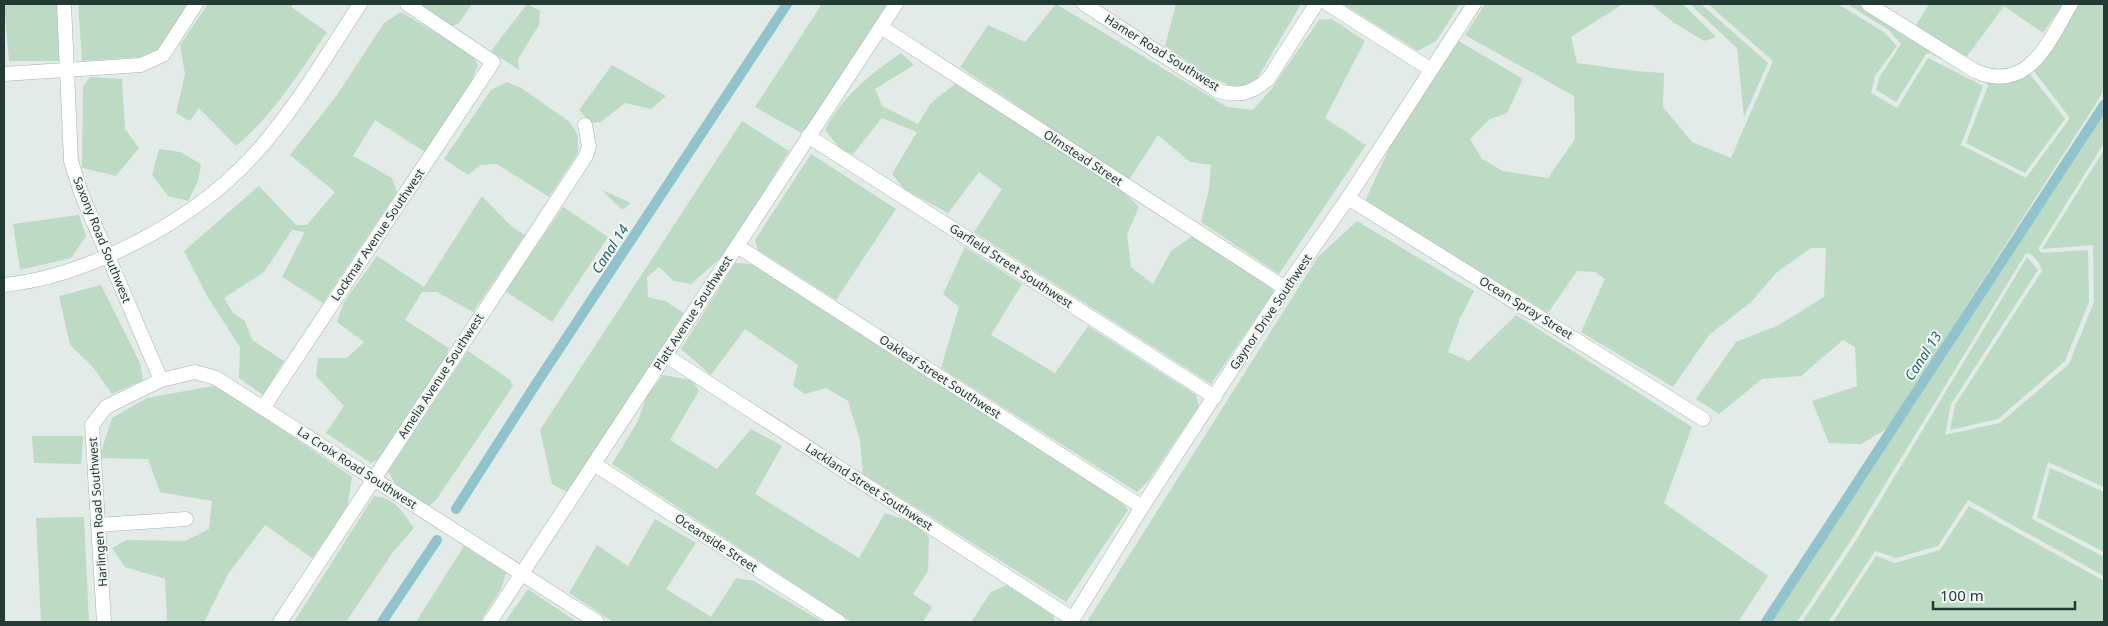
<svg xmlns="http://www.w3.org/2000/svg" width="2108" height="626" viewBox="0 0 2108 626" font-family="'Noto Sans',sans-serif">
<rect width="100%" height="100%" fill="#e2ebe7"/>
<g fill="#bddac5">
<polygon points="4,4 58,4 60,61 9,61"/>
<polygon points="78,4 188,4 159,49 141,57 82,61"/>
<path d="M208,4H293L291,7L327,32C299,73 274,114 236,146L199,108L190,121L176,113L185,74L180,45Z"/>
<polygon points="415,4 472,4 459,23 450,27"/>
<polygon points="527,4 540,11 539,25 518,59 519,70 491,51"/>
<polygon points="822,4 892,4 803,134 755,107"/>
<polygon points="1056,4 1227,107 1253,110 1272,88 1319,20 1332,19 1365,41 1325,118 1366,145 1279,274 1201,222 1209,189 1211,165 1190,162 1158,135 1129,180 960,67 988,25 1025,42"/>
<polygon points="1176,4 1301,4 1257,79 1238,89 1212,78 1165,46"/>
<polygon points="1343,4 1460,4 1436,41 1418,51"/>
<polygon points="1485,4 1623,4 1571,37 1577,63 1635,71 1664,73 1663,107 1692,142 1731,158 1773,61 1708,4 1838,4 1885,33 1897,46 1875,76 1871,93 1897,108 1928,58 1983,86 1961,145 2026,178 2070,118 2033,70 2079,4 2098,4 2104,6 2104,91 1888,428 1861,444 1829,443 1812,401 1857,386 1855,347 1843,340 1801,376 1762,379 1719,414 1696,399 1736,342 1779,325 1824,297 1826,248 1811,248 1777,272 1751,302 1709,335 1673,387 1581,332 1605,279 1595,272 1577,271 1548,313 1365,201 1393,140 1457,40 1523,79 1507,113 1490,119 1470,139 1482,159 1503,171 1548,178 1575,139 1574,96 1465,35"/>
<polygon points="1651,4 1683,4 1716,37 1704,41 1673,22"/>
<polygon points="1690,4 1701,4 1768,63 1744,117 1737,48"/>
<polygon points="1847,4 1858,4 1967,73 1930,53 1926,54 1896,102 1876,90 1879,78 1901,44 1889,30"/>
<polygon points="1929,4 2063,4 2043,33 2004,6 1965,59 1915,27"/>
<polygon points="401,12 470,53 478,65 472,80 425,152 375,120 353,156 392,178 397,192 323,303 282,277 305,232 292,230 264,272 224,298 233,313 245,321 252,340 284,361 263,395 239,378 240,347 207,296 184,251 259,186 296,225 307,225 335,192 290,155 337,95 384,23"/>
<path d="M901,53L914,65L875,89L882,106L918,124L931,103L956,83L1124,192L1139,207L1127,234L1131,267L1153,284L1171,251L1193,236L1270,286L1274,292L1211,384L974,232L1002,189L979,172L948,213L904,189L892,174L917,132L882,118L853,154L842,151L825,130C842,97 870,74 901,53Z"/>
<polygon points="612,65 666,96 651,109 625,103 601,122 591,123 579,110"/>
<path d="M2029,73L2065,119L2025,173L1966,143L1988,86L1987,83L1978,78C1997,86 2012,83 2029,73Z"/>
<polygon points="90,77 122,79 125,129 139,148 116,176 82,168 83,87"/>
<polygon points="507,82 521,88 570,122 578,136 578,153 549,197 497,164 480,165 468,175 444,159 491,90"/>
<path d="M2104,99V143L2038,249L2042,253L2088,250L2089,302L2065,361L1998,419L1950,430L1955,405L2042,271C2041,264 2033,253 2026,253L1853,537L1797,622H1768Z"/>
<polygon points="742,121 789,151 724,255 691,284 674,281 659,267 647,277 648,297 665,301 684,313 569,493 552,484 540,430"/>
<polygon points="159,149 180,152 201,164 198,181 188,201 168,196 152,175"/>
<polygon points="2104,150 2104,487 2048,462 2032,519 2104,557 2104,576 1968,500 1938,546 1896,558 1875,551 1828,622 1802,622 1857,539 2027,257 2038,270 1951,404 1945,435 2000,423 2069,364 2094,302 2093,245 2042,249"/>
<polygon points="811,154 896,209 836,300 758,250 755,240"/>
<polygon points="602,190 631,203 622,210"/>
<polygon points="482,196 512,227 525,235 473,312 437,292 422,292 405,320 449,348 446,356 380,458 371,463 326,433 344,406 316,376 318,358 347,358 364,342 337,322 344,302 377,256 424,287"/>
<polygon points="563,207 608,237 552,322 505,291"/>
<polygon points="79,215 86,236 71,258 20,270 13,224"/>
<polygon points="1357,221 1474,291 1460,318 1448,352 1469,361 1516,315 1692,427 1664,503 1768,576 1738,622 1087,622 1318,257"/>
<polygon points="965,247 1022,284 991,335 1055,373 1088,326 1196,395 1199,406 1149,480 1137,492 941,368 959,307 943,294"/>
<polygon points="735,263 753,264 1122,503 1128,510 1066,602 863,474 860,440 848,401 826,388 805,394 793,386 798,365 745,329 711,375 681,349"/>
<polygon points="101,285 140,363 143,380 112,394 92,366 70,345 59,296"/>
<polygon points="468,351 510,380 513,386 436,500 429,506 396,486 388,471"/>
<polygon points="663,375 692,380 699,391 670,440 717,469 751,429 782,446 755,494 859,558 885,513 912,522 929,537 928,571 913,594 932,607 923,622 852,622 612,464 638,421 646,397"/>
<polygon points="218,385 352,477 347,509 312,558 265,525 228,574 204,622 167,622 165,579 125,567 112,548 126,540 185,541 209,529 212,501 160,492 148,459 99,458 112,418 147,398"/>
<polygon points="32,436 83,436 81,464 34,463"/>
<polygon points="2050,468 2104,492 2104,552 2037,517"/>
<path d="M374,496C396,498 401,511 414,528L393,552L346,622H294Z"/>
<polygon points="1969,506 2104,581 2104,622 1833,622 1876,556 1895,563 1940,550"/>
<polygon points="84,517 89,622 41,622 36,518"/>
<polygon points="655,519 696,543 666,589 711,617 736,578 754,581 823,622 613,622 569,593 597,545 628,566"/>
<polygon points="464,546 506,573 501,589 480,622 416,622"/>
<polygon points="1007,585 1054,616 1054,622 971,622 991,592"/>
<polygon points="528,589 577,622 505,622"/>
</g>
<g fill="none" stroke-linecap="round" stroke-linejoin="round">
<g stroke="#90c3cb" stroke-width="10">
<polyline points="456,509 534,387 787,4"/>
<polyline points="382,622 437,540"/>
<polyline points="1766,622 2104,105"/>
</g>
<defs>
<g id="minor">
<polyline points="64,4 71,161 81,193 161,380"/>
<path d="M1084,4L1216,90C1237,97 1253,94 1269,78L1316,4"/>
<polyline points="1328,4 1430,69"/>
<path d="M1868,4L1975,71C2029,94 2048,42 2071,4"/>
<polyline points="881,27 1285,288"/>
<polyline points="4,74 141,65 163,55 196,4"/>
<polyline points="808,136 1215,397"/>
<polyline points="1348,198 1703,419"/>
<polyline points="737,246 1142,507"/>
<path d="M4,285C89,276 192,221 250,159C293,113 326,56 360,4"/>
<polyline points="665,355 1073,619"/>
<polyline points="263,408 493,62 407,4"/>
<polyline points="594,464 839,622"/>
<polyline points="98,525 186,519"/>
<polyline points="104,622 92,425 106,407 161,380 195,372 216,378 597,622"/>
<polyline points="280,622 586,156 589,146 585,125"/>
<polyline points="490,622 896,4"/>
<polyline points="1071,622 1142,507 1285,288 1348,198 1474,4"/>
</g>
</defs>
<use href="#minor" stroke="#a5b2ae" stroke-width="15"/>
<use href="#minor" stroke="#fff" stroke-width="14"/>
</g>
<g text-anchor="middle" stroke-width="4" stroke-linejoin="round" paint-order="stroke">
<g font-size="12" fill="#243a34" stroke="#f3f8f5">
<text transform="translate(1162 53) rotate(32)" y="4">Hamer Road Southwest</text>
<text transform="translate(1083 158) rotate(33)" y="4">Olmstead Street</text>
<text transform="translate(378 235) rotate(-56)" y="4">Lockmar Avenue Southwest</text>
<text transform="translate(102 240) rotate(68)" y="4">Saxony Road Southwest</text>
<text transform="translate(1011 266) rotate(33)" y="4">Garfield Street Southwest</text>
<text transform="translate(1526 308) rotate(32)" y="4">Ocean Spray Street</text>
<text transform="translate(1271 312) rotate(-56)" y="4">Gaynor Drive Southwest</text>
<text transform="translate(693 313) rotate(-57)" y="4">Platt Avenue Southwest</text>
<text transform="translate(441 376) rotate(-57)" y="4">Amelia Avenue Southwest</text>
<text transform="translate(940 377) rotate(33)" y="4">Oakleaf Street Southwest</text>
<text transform="translate(357 468) rotate(33)" y="4">La Croix Road Southwest</text>
<text transform="translate(869 487) rotate(33)" y="4">Lackland Street Southwest</text>
<text transform="translate(98 512) rotate(-94)" y="4">Harlingen Road Southwest</text>
<text transform="translate(716 543) rotate(33)" y="4">Oceanside Street</text>
</g>
<g font-size="14" font-style="italic" fill="#246570" stroke="#f3f8f5">
<text transform="translate(610 249) rotate(-57)" y="5">Canal 14</text>
<text transform="translate(1923 356) rotate(-57)" y="5">Canal 13</text>
</g>
</g>
<rect width="2108" height="626" fill="none" stroke="#243a34" stroke-width="10"/>
<path d="M1933 601v8h142v-8" fill="none" stroke="#243a34" stroke-width="2.5"/>
<text x="1940" y="601" font-size="15" fill="#243a34" stroke="#f3f8f5" stroke-width="4" paint-order="stroke">100 m</text>
</svg>
